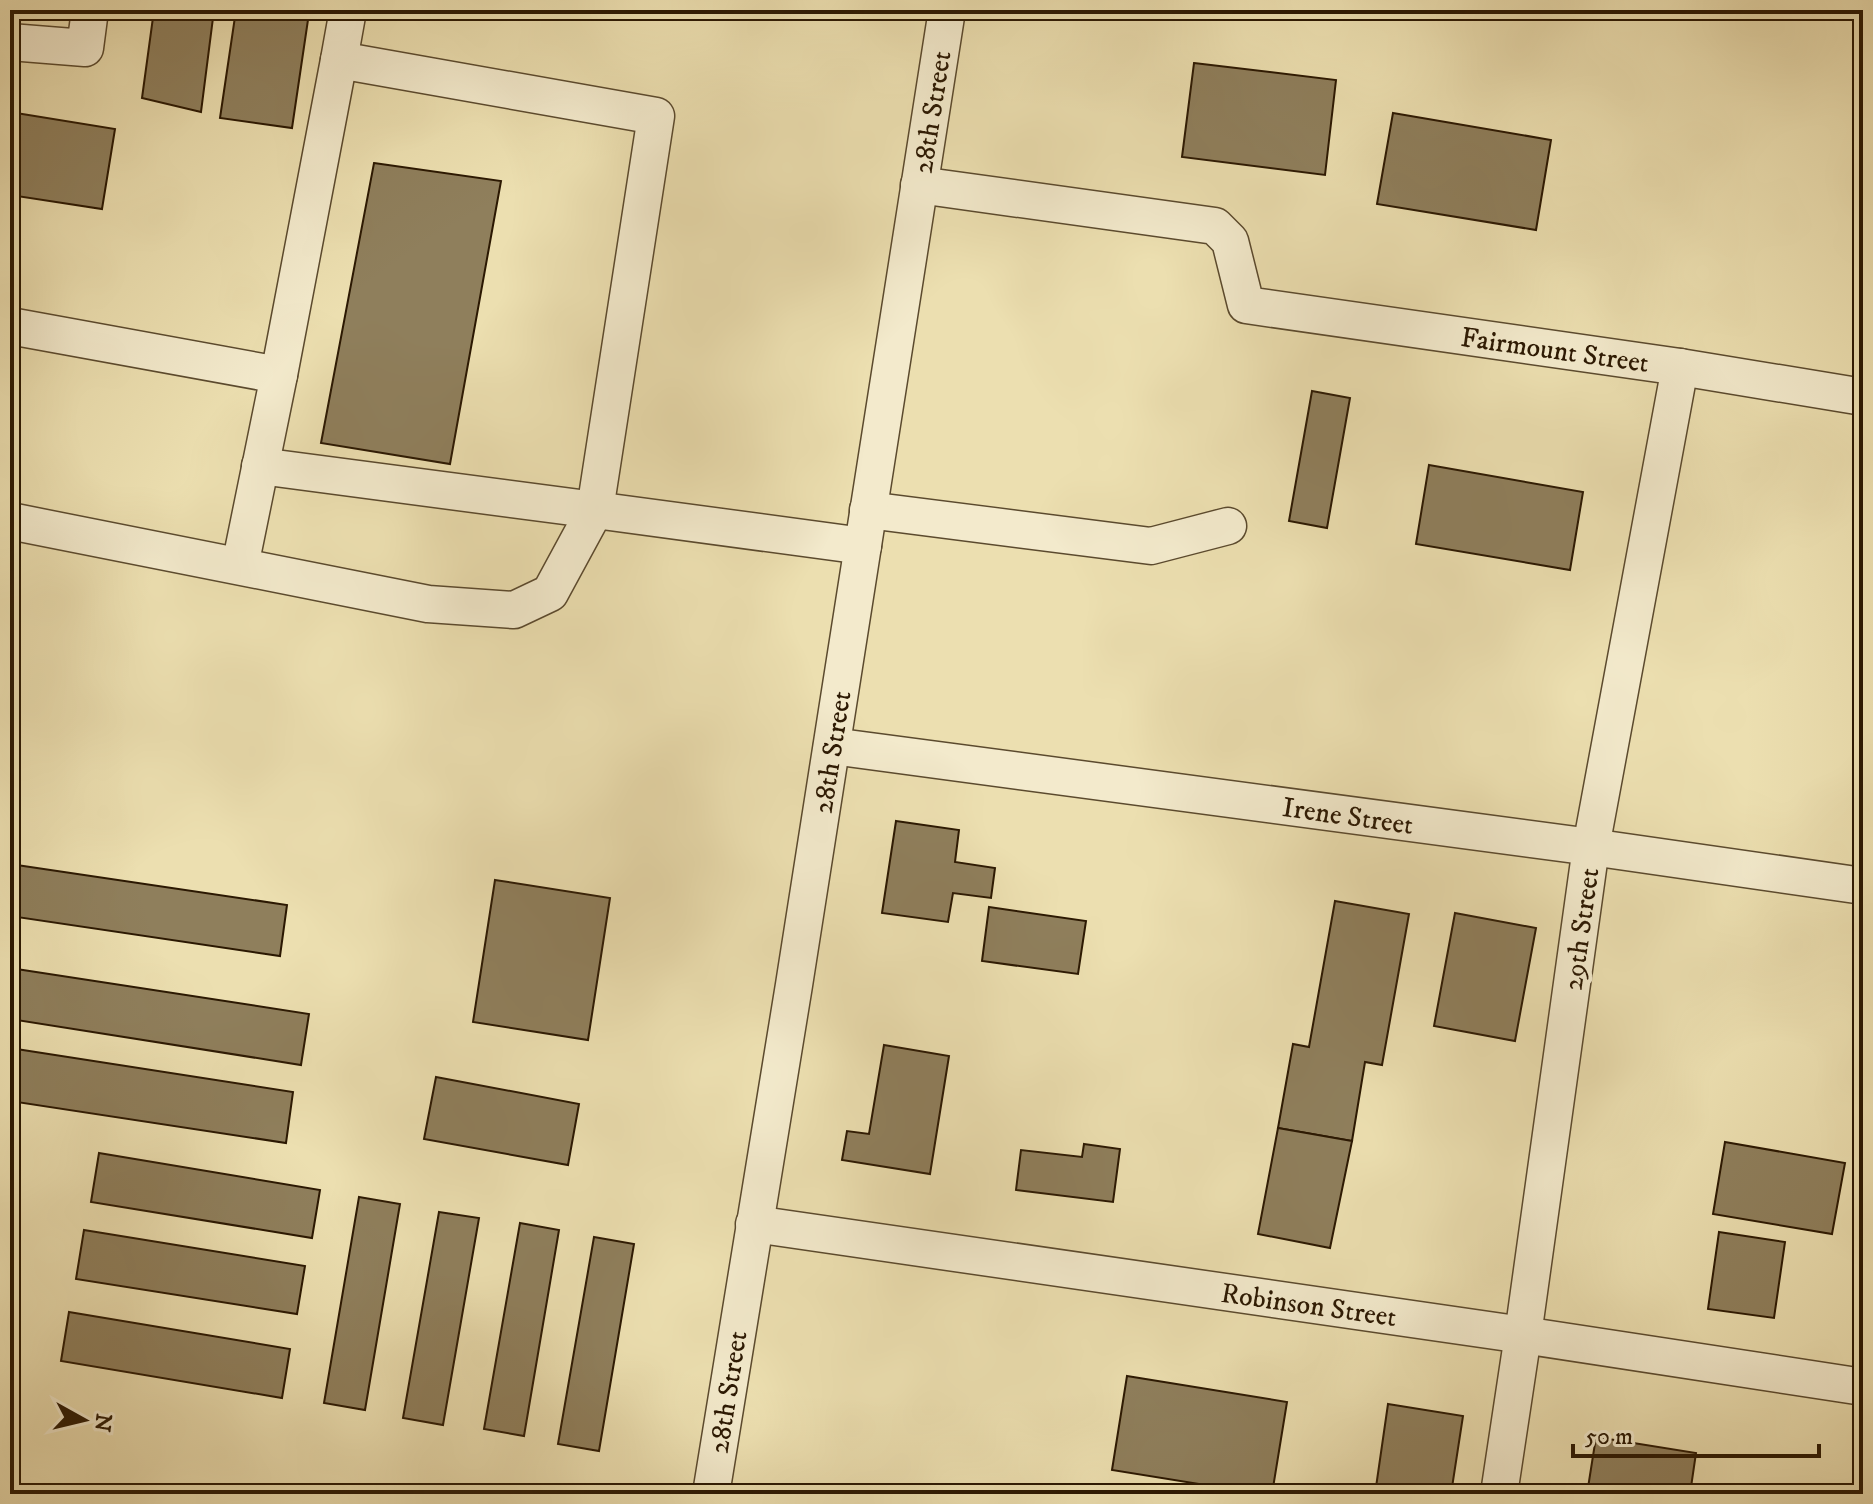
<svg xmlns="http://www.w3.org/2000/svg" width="1873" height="1504" viewBox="0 0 1873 1504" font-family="'IM FELL DW Pica',serif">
<rect width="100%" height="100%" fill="#ecdfb0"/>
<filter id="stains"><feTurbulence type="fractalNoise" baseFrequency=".0025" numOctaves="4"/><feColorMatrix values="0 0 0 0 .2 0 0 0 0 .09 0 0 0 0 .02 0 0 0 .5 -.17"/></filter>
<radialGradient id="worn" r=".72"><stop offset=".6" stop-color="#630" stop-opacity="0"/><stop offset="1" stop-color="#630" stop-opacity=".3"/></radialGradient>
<g fill="#8f7f5c" stroke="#2b1802" stroke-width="2">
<polygon points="154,10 214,10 201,112 142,98"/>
<polygon points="236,10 287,10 309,13 292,128 220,118"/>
<polygon points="1194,63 1336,80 1325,175 1182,157"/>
<polygon points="10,112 115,129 102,209 10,195"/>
<polygon points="1393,113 1551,140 1536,230 1377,204"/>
<polygon points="374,163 501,181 450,464 321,443"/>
<polygon points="1312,391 1350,398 1327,528 1289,521"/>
<polygon points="1429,465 1583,492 1570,570 1416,544"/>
<polygon points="896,821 959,830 955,862 995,868 991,898 953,893 948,922 882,913"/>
<polygon points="10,864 287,905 280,956 10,916"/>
<polygon points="495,880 610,898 588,1040 473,1022"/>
<polygon points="1335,901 1409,914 1382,1065 1365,1062 1352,1141 1278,1128 1293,1044 1309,1047"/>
<polygon points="989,907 1086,921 1078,974 982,961"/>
<polygon points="1455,913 1536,928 1515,1041 1434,1026"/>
<polygon points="10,968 309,1014 301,1065 10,1019"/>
<polygon points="884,1045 949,1056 930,1174 842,1160 847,1131 869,1134"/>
<polygon points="10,1048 293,1092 286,1143 10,1101"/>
<polygon points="436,1077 579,1104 568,1165 424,1139"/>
<polygon points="1278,1128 1352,1141 1330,1248 1258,1234"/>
<polygon points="1725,1142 1845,1163 1832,1234 1713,1214"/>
<polygon points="1084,1144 1120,1149 1113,1202 1016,1190 1021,1150 1082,1157"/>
<polygon points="99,1153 320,1190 312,1238 91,1202"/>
<polygon points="359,1197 400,1204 365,1410 324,1403"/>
<polygon points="439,1212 479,1218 443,1425 403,1418"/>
<polygon points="520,1223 559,1230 524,1436 484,1429"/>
<polygon points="84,1230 305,1266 297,1314 76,1279"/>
<polygon points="1719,1232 1785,1242 1774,1318 1708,1309"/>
<polygon points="594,1237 634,1244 599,1451 558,1444"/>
<polygon points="69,1312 290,1349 282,1398 61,1361"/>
<polygon points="1127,1376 1287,1402 1272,1494 1261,1494 1112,1470"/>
<polygon points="1388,1404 1463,1416 1451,1494 1375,1494"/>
<polygon points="1596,1437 1696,1453 1690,1494 1587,1494"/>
</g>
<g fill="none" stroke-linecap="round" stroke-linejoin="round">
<defs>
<g id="minor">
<polyline points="348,10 339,60 656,116 595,510 863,546"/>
<polyline points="10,42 85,48 90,10"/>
<polyline points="919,185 1215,226 1230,241 1246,305 1680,367 1863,397"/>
<polyline points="10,326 279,375 240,566"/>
<polyline points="279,375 339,60"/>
<polyline points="868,510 1151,546 1228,526"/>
<polyline points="10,521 428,604 514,610 550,593 595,510 260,466"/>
<polyline points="832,746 1591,847 1863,886"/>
<polyline points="754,1224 1523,1335 1863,1387"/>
<polyline points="711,1494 794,985 947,10"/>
<polyline points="1499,1494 1523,1335 1591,847 1680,367"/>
</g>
</defs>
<use href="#minor" stroke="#5b4a2e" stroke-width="39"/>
<use href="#minor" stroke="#f3eacc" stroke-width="36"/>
</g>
<g text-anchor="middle" stroke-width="8" stroke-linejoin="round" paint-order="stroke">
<g font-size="28" fill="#2b1802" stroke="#f3eacc">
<text transform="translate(931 112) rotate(-81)" y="10">28th Street</text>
<text transform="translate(1555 349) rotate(8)" y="10">Fairmount Street</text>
<text transform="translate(831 752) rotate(-81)" y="10">28th Street</text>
<text transform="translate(1348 815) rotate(8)" y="10">Irene Street</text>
<text transform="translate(1580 929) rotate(-82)" y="10">29th Street</text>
<text transform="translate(1309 1304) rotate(8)" y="10">Robinson Street</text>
<text transform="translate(727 1392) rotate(-81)" y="10">28th Street</text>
</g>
</g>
<rect width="1873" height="1504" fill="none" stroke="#ecdfb0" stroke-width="40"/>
<rect x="12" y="12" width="1849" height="1480" fill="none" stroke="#2b1802" stroke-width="4"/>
<rect x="20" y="20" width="1833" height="1464" fill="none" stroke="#2b1802" stroke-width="2"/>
<g transform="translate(84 1420) rotate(98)" stroke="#f3eacc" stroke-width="6" paint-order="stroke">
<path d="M0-6L14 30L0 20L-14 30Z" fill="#2b1802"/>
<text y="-12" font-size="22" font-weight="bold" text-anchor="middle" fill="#2b1802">N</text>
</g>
<path d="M1573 1444v12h246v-12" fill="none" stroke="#2b1802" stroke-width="4"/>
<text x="1585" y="1444" font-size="24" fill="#2b1802" stroke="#f3eacc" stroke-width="6" paint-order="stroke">50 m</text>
<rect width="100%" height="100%" filter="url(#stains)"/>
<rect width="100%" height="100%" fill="url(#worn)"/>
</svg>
